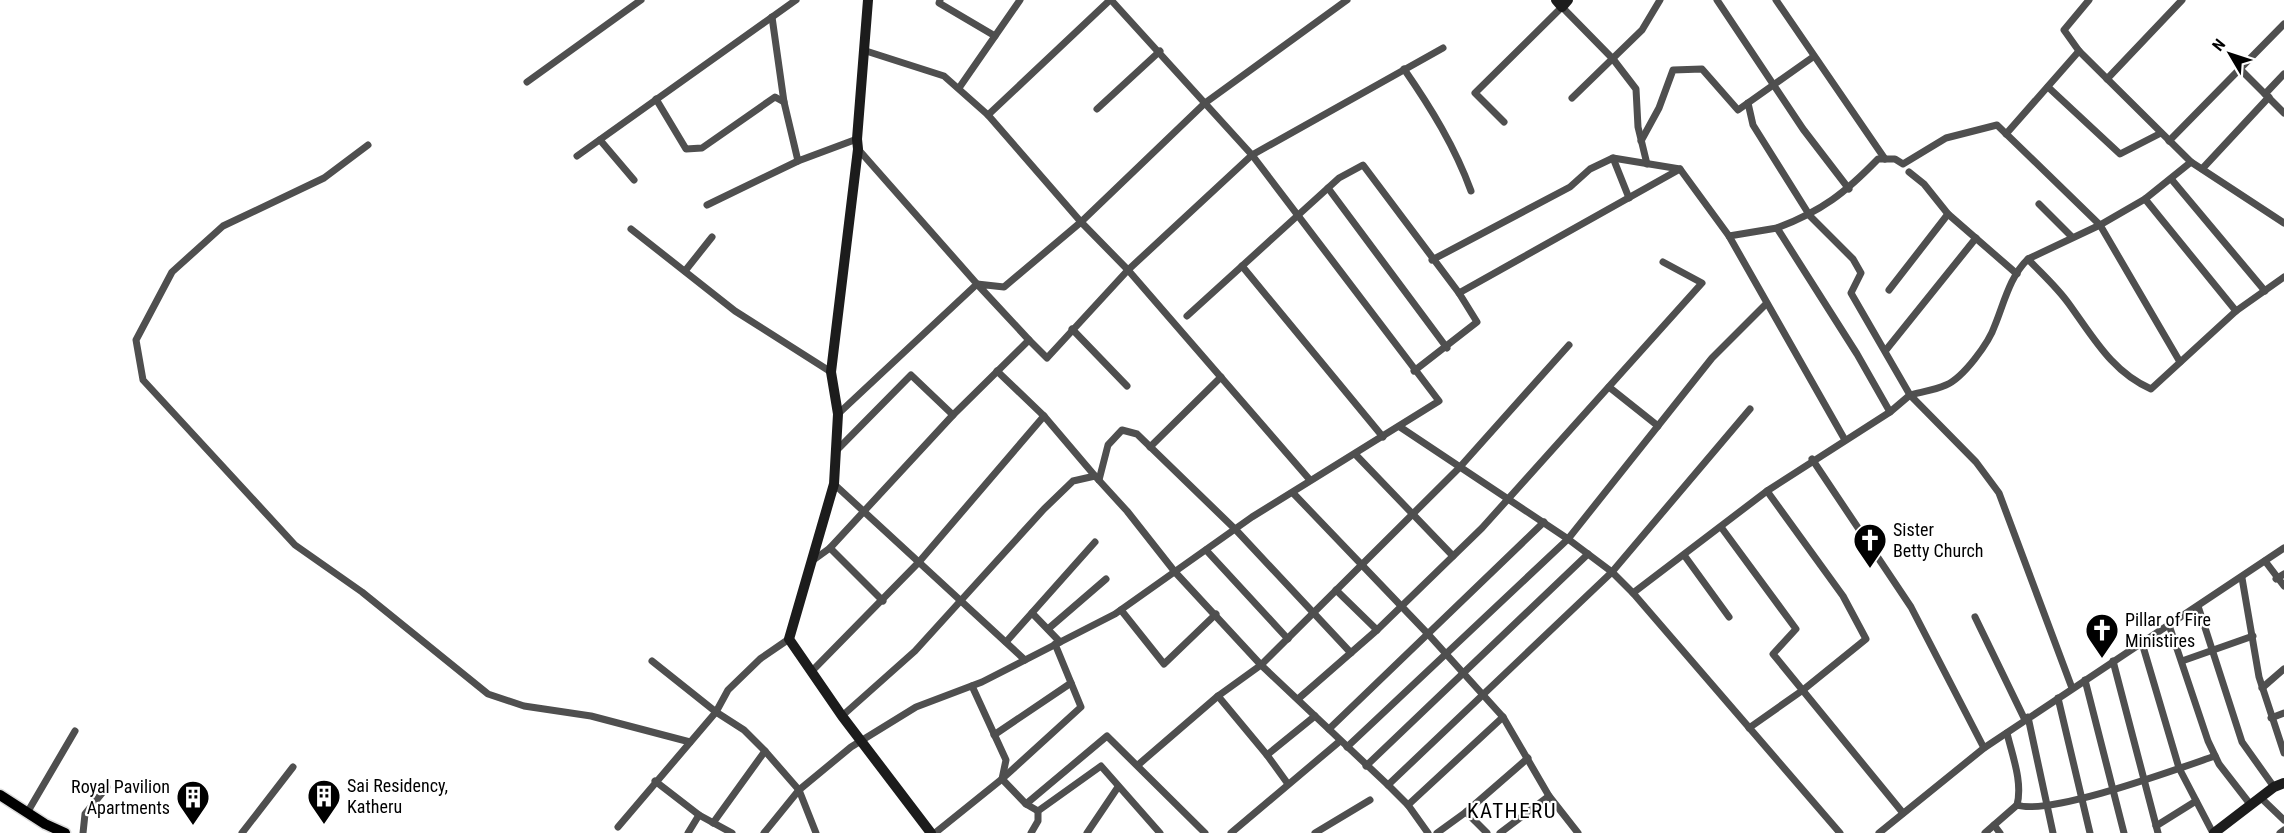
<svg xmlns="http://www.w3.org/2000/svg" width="2284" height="833" viewBox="0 0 2284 833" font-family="'Roboto Condensed',sans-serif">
<rect width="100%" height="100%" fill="#fff"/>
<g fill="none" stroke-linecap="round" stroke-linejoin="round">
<defs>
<polyline id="primary" points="0,795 45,824 65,833"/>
</defs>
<use href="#primary" stroke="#dbdbdb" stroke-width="13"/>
<g stroke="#4f4f4f" stroke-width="7">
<polyline points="940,0 939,3 995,36"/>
<polyline points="1717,0 1803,129 1849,189"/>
<polyline points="1776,0 1885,159"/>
<polyline points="2089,0 2064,30 2079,51 2191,162 2284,223"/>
<polyline points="772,17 784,102 798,161 857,139"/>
<polyline points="866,51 944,76 988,115 1081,222 1205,103 1347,0"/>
<path d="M1404,69C1431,108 1455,147 1471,191"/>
<polyline points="2240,69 2284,113"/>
<polyline points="2107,79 2182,0"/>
<polyline points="527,82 641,0"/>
<polyline points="2048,87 2120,154 2161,133"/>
<polyline points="959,88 1020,0"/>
<polyline points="2265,94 2284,74"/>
<polyline points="1572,98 1642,30 1660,0"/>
<polyline points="656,99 686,149 702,148 775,97 784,102"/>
<path d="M1748,103L1753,125L1810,216L1853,259L1861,273L1851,293L1910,395C1921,392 1935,390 1946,385C1963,378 1989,343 1995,325C2004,303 2010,276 2028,259L2100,225L2145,199L2191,162"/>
<polyline points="1097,109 1160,51"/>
<polyline points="988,115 1110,0"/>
<polyline points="1504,122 1475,93 1562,7 1613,59 1636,89 1638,127 1647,164"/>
<polyline points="2006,134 2079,51"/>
<polyline points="600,140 634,180"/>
<polyline points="1641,141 1659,108 1673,70 1702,69 1738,110 1813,57"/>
<polyline points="2169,141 2284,24"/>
<polyline points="368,145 324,178 223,226 172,272 136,340 143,380 295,545 362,592 488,694 524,706 591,716 690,742"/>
<polyline points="577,156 796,0"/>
<polyline points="1613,158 1629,198"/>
<polyline points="2202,169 2269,97"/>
<polyline points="1909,172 1924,184 1948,214 2017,274"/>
<polyline points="2172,180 2265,291"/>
<polyline points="1328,188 1447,348"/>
<polyline points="2145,199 2236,311"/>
<polyline points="2039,204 2072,237"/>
<polyline points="707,205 798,161"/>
<path d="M1777,228C1822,211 1845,193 1878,159H1895L1903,164L1946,138L1997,125L2100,225L2180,362"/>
<polyline points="631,229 735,311 831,372"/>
<polyline points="1729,236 1777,228 1857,354 1890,412"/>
<path d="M2028,259C2041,273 2057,287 2069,304C2093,337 2112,372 2151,389L2236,311L2284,277"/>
<polyline points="1432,260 1570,187 1590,169 1613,158 1680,169 1729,236 1845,440"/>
<polyline points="1242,266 1383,437"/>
<polyline points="685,271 712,237"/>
<polyline points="1889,290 1948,214"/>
<polyline points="1459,293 1680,169"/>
<polyline points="1187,316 1339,178 1363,165 1459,293 1477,322 1414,371"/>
<polyline points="1072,329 1127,386"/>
<polyline points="1029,340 1047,358 1128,270 1252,155 1443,48"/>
<polyline points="1886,350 1976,238"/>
<polyline points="1609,387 1658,426"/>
<polyline points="838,414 977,284 858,149"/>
<polyline points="1044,416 1095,476"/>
<polyline points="1400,427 1568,539 1612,572 1633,593"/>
<polyline points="1150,447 1221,377"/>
<polyline points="837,450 911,375 953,415"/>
<polyline points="1355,454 1453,556"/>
<polyline points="1812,459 1911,607 1984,748"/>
<polyline points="1099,480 1108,445 1122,430 1137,434 1236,530 1351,653"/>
<polyline points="834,484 1025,660"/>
<polyline points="1293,493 1428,634 1503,717 1549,796 1578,833"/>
<polyline points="1721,527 1796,629 1773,654 1903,813"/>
<polyline points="830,548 883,601"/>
<polyline points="1206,550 1288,639"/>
<polyline points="1684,555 1729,617"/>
<polyline points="812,561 830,548 953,415 1029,340 977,284 1004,287 1081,222 1128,270 1310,480"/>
<polyline points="2265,561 2284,586"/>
<polyline points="2242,578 2259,677 2284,753"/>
<polyline points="2276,579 2284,574"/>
<polyline points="1336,590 1377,630"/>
<polyline points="2198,606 2242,742 2274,787"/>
<polyline points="1121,610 1164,664 1216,614"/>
<polyline points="1032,613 1060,642"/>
<polyline points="1975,617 2025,720"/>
<polyline points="2169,625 2208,741 2219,764 2250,804"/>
<polyline points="1048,629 1106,579"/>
<polyline points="1006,642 1095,542"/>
<polyline points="2142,643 2179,768 2213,833"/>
<polyline points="652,661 716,712 744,730 765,751 799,790 816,833"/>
<polyline points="2113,661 2158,833"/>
<polyline points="2182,661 2253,636"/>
<polyline points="812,671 919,562 1044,416 997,371"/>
<polyline points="2085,680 2124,833"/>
<polyline points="972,686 1006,760 1002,779 1026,804 1038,811"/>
<polyline points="2262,688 2284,669"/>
<polyline points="2058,698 2090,833"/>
<polyline points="1298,699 1377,630 1482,528 1702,283 1663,262"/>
<polyline points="842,716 915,651 1044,509 1073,481 1095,476 1127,511 1175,572 1261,665 1388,785 1408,805 1428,833"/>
<polyline points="2028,717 2053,833"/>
<polyline points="2271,718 2284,713"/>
<polyline points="1749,728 1803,690 1866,639 1843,596 1767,491"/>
<polyline points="1329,729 1544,522"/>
<path d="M2007,733C2012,755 2023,782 2017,805"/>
<polyline points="994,735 1071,683"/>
<polyline points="1347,747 1568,539 1712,358 1766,304"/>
<polyline points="1267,755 1315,716"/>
<polyline points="1138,765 1218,696"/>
<polyline points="1366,766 1588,554"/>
<polyline points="655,781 699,815"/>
<polyline points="1288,784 1267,755 1218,696 1261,665 1459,468 1569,345"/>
<polyline points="1388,785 1612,572 1750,409"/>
<polyline points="2260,797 2284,820"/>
<polyline points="1026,804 1107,736 1205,833"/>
<polyline points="1408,805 1503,717"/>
<polyline points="1466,812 1487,833"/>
<polyline points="27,813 75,731"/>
<polyline points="713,823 765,751"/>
<polyline points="1994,825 2000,833"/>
<polyline points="2156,826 2196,801"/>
<polyline points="618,827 716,712 728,690 760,659 789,639"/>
<polyline points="83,833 85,814 107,787"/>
<polyline points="242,833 293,767"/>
<polyline points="688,833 699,815 732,833"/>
<polyline points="764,833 799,790 851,747 916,707 982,682 1115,614 1252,517 1439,401 1252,155 1111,0"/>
<polyline points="935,833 1002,779 1081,707 1055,644"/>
<polyline points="1031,833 1038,821 1038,811 1101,766 1160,833"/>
<polyline points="1087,833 1118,787"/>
<polyline points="1231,833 1340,741"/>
<polyline points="1315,833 1370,800"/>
<polyline points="1437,833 1466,812 1528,758"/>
<polyline points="1500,833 1549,796"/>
<polyline points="1840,833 1633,593 1767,491 1890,412 1910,395 1976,462 1999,493 2072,688"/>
<polyline points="1879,833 1984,748 2284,548"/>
<path d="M1985,833L2017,805C2050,816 2177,769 2215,756"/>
<polyline points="2280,833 2284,830"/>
</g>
<g stroke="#1c1c1c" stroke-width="10">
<polyline points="868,0 857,139 858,149 831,372 838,414 834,484 789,639 842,716 931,833"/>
<polyline points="1556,0 1562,7 1568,0"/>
<polyline points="2214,833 2274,787 2284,783"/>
</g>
<use href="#primary" stroke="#000" stroke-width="10"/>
</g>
<defs>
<symbol id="church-pin" viewBox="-11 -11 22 30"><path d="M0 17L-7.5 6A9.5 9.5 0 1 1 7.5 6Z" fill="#000" stroke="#fff"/><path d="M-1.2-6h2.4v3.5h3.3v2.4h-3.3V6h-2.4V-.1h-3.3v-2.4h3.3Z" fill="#fff"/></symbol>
<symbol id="building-pin" viewBox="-11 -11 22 30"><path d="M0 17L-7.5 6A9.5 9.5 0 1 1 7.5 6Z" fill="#000" stroke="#fff"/><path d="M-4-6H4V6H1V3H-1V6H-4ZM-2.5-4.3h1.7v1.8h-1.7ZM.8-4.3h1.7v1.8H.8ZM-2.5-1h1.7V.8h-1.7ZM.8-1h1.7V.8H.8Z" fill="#fff"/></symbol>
</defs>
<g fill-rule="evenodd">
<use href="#church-pin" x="1851" y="521" width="38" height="52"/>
<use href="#church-pin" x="2083" y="611" width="38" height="52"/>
<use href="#building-pin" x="305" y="777" width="38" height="52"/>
<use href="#building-pin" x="174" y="778" width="38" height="52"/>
</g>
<g text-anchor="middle" stroke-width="4.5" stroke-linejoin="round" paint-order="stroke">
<g font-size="18" fill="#000" stroke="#fff" text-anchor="start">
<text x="1893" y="536">Sister<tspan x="1893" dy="21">Betty Church</tspan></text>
<text x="2125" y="626">Pillar of Fire<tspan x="2125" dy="21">Ministires</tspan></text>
<text x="347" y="792">Sai Residency,<tspan x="347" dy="21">Katheru</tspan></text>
<text x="170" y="793" text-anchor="end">Royal Pavilion<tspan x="170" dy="21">Apartments</tspan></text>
</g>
<g font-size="21" letter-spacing="1.5" fill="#000" stroke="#fff">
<text x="1512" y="818">KATHERU</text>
</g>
</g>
<g transform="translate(2230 54) rotate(309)" stroke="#ffffff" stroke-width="4.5" paint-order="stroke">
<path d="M0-4.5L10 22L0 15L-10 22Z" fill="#000000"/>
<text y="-9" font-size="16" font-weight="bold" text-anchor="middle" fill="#000000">N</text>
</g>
</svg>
